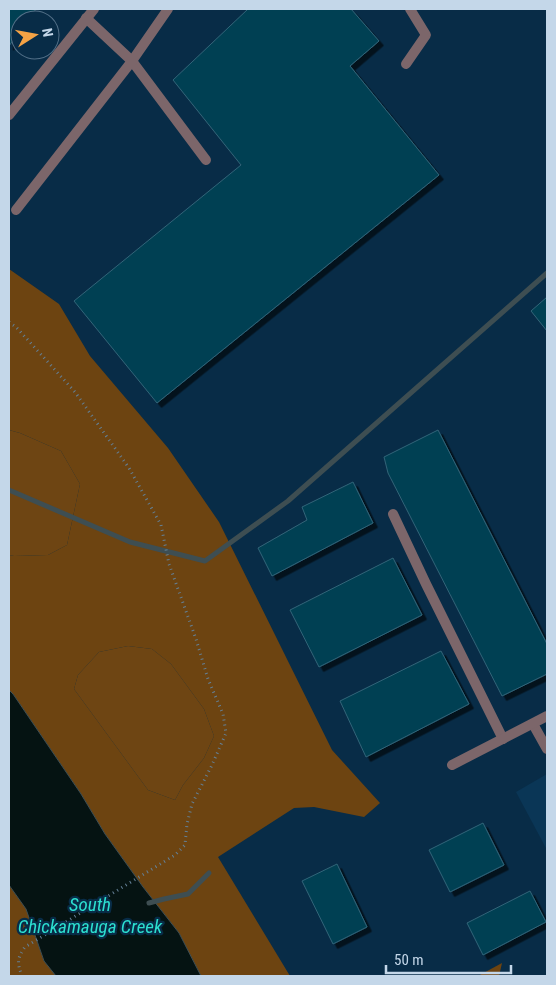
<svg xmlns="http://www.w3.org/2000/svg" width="556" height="985" viewBox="0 0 556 985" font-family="'Roboto Condensed',sans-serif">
<defs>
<filter id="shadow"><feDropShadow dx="4.5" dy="4.5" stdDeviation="0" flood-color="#0009"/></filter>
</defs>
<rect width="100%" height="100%" fill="#082c47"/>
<polygon fill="#0a3656" points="547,774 547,850 516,792"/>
<g fill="#6e4513">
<polygon points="9,430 20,433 61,451 80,484 67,545 48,555 14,556 9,555"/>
<polygon points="128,646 152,649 171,664 204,709 214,736 204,758 183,785 175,800 148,790 74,689 78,675 99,652"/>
</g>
<g fill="#6d4411" fill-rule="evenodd">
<path d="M9,269L59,304L90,356L168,448L219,522L332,750L380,803L364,817L314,807L294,808L218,857L290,976H201L179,933L143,887L105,834L81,794L13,694L9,690V555L14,556L48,555L67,545L80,484L61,451L20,433L9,430ZM128,646L152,649L171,664L204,709L214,736L204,758L183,785L175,800L148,790L74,689L78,675L99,652Z"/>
<polygon points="9,885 26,908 44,961 56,976 9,976"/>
<polygon points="502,963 499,976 478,976"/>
</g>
<polygon fill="#051312" stroke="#3e4e52" points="9,690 13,694 81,794 105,834 143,887 179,933 201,976 56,976 44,961 26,909 9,885"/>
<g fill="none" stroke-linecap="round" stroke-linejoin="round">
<g stroke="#3e4e52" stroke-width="5">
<polyline points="9,490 130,542 205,561 288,501 547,273"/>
<polyline points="149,903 164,899 188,894 209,873"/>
</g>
</g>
<g fill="#033f52" stroke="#316579" filter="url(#shadow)">
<polygon points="9,9 36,9 28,20 20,20 20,30 9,46"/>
<polygon points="248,9 351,9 379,41 350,66 439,175 157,403 74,301 241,165 173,80"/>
<polygon points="547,297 547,331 531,311"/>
<polygon points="438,430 547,644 547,674 502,696 388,473 384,457"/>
<polygon points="353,482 373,523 272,576 258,548 307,520 302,507"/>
<polygon points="393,558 422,615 319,667 290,610"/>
<polygon points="441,651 469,704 366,757 340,701"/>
<polygon points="483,823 504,865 450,892 429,850"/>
<polygon points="337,864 367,927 333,944 302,881"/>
<polygon points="530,891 546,922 483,955 467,923"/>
</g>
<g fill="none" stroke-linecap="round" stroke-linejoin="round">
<path stroke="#648097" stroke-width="3" stroke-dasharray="1 4" stroke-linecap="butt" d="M9,322L16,327L37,350L75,392L129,468L161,525L169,564L196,639L208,679L223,714L226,733L212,765L192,804L187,824L185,845L175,855L25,947C17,958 17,963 22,976"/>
<g stroke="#7c666a" stroke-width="10">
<polyline points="86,18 132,61 206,160"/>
<polyline points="406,64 426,35 410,9"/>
<polyline points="9,115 94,9"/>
<polyline points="16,210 132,61 168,9"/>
<polyline points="393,514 426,584 503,739"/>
<polyline points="533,724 547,749"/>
</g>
<polyline stroke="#7c666a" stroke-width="10" points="452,765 547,716"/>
</g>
<g text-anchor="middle" stroke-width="4.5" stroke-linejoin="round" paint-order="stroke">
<g font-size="19" font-style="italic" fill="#2cdfd0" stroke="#082c47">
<text x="90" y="911">South<tspan x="90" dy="22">Chickamauga Creek</tspan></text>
</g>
</g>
<rect width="556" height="985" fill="none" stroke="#c4d7e9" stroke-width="20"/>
<g transform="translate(35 35) rotate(79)"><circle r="24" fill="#082c47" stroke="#537088"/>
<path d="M0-4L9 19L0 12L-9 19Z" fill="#f5a345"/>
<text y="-8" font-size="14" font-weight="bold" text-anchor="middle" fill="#c4d7e9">N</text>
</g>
<path d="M386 965v8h125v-8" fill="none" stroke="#c4d7e9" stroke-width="2.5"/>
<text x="394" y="965" font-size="15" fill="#c4d7e9" stroke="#082c47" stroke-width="4" paint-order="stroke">50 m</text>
</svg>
